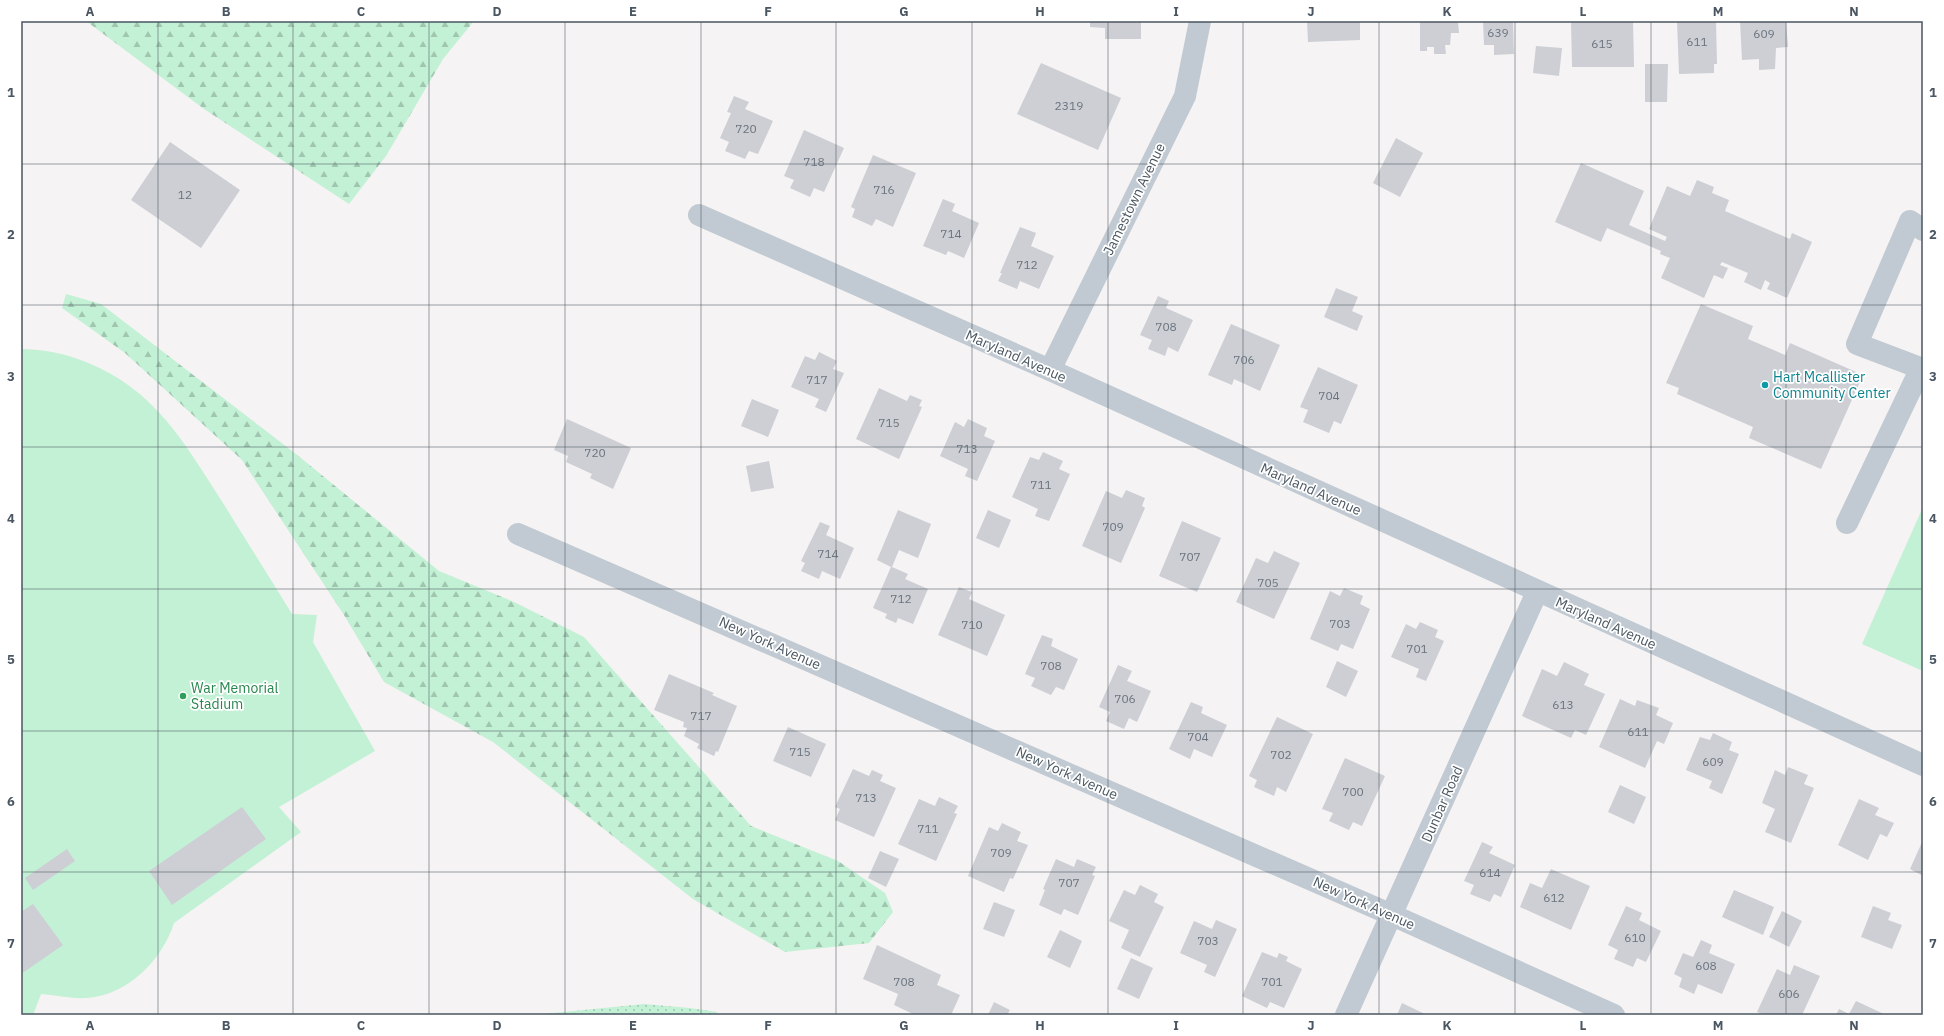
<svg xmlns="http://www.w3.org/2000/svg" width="1944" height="1036" viewBox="0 0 1944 1036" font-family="'IBM Plex Sans',sans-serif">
<defs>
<pattern id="grass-dots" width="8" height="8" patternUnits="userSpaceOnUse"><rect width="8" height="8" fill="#c3f1d5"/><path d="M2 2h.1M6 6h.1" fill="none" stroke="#a0c6b0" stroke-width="1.8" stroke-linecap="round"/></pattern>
<pattern id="forest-firs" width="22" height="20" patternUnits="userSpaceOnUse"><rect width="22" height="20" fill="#c3f1d5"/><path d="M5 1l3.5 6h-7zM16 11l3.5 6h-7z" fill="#a0c6b0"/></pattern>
</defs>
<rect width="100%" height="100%" fill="#f5f3f3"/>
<polygon fill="url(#grass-dots)" points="644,1004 690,1008 717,1012 716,1015 533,1015"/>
<g fill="url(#forest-firs)">
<polygon points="86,21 474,21 443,59 386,156 349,204 204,109"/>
<polygon points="66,294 101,304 296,454 439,571 514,602 584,637 751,826 838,861 885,893 893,912 869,943 785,952 693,899 493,742 384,682 344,615 242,460 125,353 62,308"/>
</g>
<g fill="#c3f1d5">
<path d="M21,349C43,349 66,354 86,362C155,389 185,444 223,503C246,540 269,577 292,614L317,615L313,642L375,751L279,807L301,832L174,923C162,960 128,995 87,998C72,999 56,995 41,994L33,1015H21Z"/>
<polygon points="1923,507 1923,671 1862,644"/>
</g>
<g fill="#cdcfd5">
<polygon points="1090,21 1141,21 1141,39 1105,39 1105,28 1090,27"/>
<polygon points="1307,21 1366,21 1366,22 1360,22 1360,40 1308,42"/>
<polygon points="1420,21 1458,21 1459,33 1451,33 1450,45 1445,45 1446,54 1434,54 1434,47 1427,47 1427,51 1420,51"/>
<polygon points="1483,21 1513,21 1514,54 1494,55 1494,45 1484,45"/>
<polygon points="1571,21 1633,21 1634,67 1572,67"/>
<polygon points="1677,21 1716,21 1717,64 1714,64 1714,73 1679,74"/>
<polygon points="1740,21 1786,21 1788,47 1776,48 1775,69 1759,70 1759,59 1742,60"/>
<polygon points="1536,46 1562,48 1559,76 1533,73"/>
<polygon points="1041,63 1121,98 1098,150 1017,114"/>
<polygon points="1645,64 1668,64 1667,102 1645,102"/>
<polygon points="734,96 749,102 745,109 773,121 758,154 749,151 745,159 725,151 729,142 720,138 731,113 727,112"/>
<polygon points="804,130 844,148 824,192 814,188 810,197 790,188 794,180 784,176"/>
<polygon points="1396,138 1423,153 1400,197 1373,183"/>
<polygon points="170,142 240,190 201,248 131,200"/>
<polygon points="873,155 916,173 893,227 876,219 872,226 852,217 855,209 851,207"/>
<polygon points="1581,163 1644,191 1629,225 1665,241 1667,237 1649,229 1667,186 1690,196 1697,180 1714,187 1712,193 1729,200 1725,211 1790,239 1792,233 1812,242 1787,298 1767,289 1770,283 1765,280 1761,290 1744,282 1748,273 1722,262 1720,265 1728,268 1723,279 1714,275 1704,298 1661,278 1670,258 1660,254 1661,251 1607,228 1601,242 1555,222"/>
<polygon points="943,199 955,204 952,211 979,223 964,258 948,251 946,255 923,246"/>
<polygon points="1020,227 1036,233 1031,246 1054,256 1039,289 1020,281 1017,289 998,281 1002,273 1000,273"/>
<polygon points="1336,288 1358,297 1352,311 1363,316 1357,331 1324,317"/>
<polygon points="1158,296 1169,301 1166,308 1193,320 1178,352 1168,347 1165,356 1148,349 1152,340 1140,335"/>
<polygon points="1701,304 1753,326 1748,339 1785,355 1790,343 1863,375 1821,469 1749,438 1753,427 1677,394 1679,388 1666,383"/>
<polygon points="1231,324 1280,345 1260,391 1234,379 1232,385 1208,375"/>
<polygon points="819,352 837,361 833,369 844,373 826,412 815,407 819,399 791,387 805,356 815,360"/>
<polygon points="1318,367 1358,385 1341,424 1334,421 1329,433 1303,422 1308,410 1300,407"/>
<polygon points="879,388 907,401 910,395 922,400 919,406 922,407 899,459 856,439"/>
<polygon points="752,399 779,410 768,437 741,426"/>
<polygon points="567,419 631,448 613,489 590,478 592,474 566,462 568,456 554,450"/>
<polygon points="968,419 987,428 984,436 995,441 977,481 965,476 968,469 940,456 955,422 964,427"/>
<polygon points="1043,452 1063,461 1059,469 1070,474 1049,521 1035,516 1038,509 1012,497 1030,457 1039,460"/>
<polygon points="769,461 774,488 751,492 746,466"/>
<polygon points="1126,490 1145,498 1142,506 1145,508 1121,563 1082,546 1106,491 1122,498"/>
<polygon points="898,510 931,524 918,558 899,550 892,567 908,574 905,579 928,589 913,624 898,618 896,623 885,618 887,614 873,608 891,567 877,560"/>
<polygon points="988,510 1011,520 999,548 976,538"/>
<polygon points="1182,521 1221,538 1197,592 1159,576"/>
<polygon points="820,522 830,526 826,535 854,548 840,579 822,571 819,579 801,571 805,563 801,561"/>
<polygon points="1274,551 1300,563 1274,619 1236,602 1256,558 1268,563"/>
<polygon points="959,587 972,592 969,599 1005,615 987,656 938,635"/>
<polygon points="1344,588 1363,596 1360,604 1370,609 1353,649 1341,644 1338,651 1310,639 1330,591 1340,596"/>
<polygon points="1420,622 1438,630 1435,637 1444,641 1426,681 1416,677 1419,669 1391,657 1406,624 1416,629"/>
<polygon points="1042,635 1053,639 1051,646 1078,659 1064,690 1056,687 1051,695 1031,686 1035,678 1025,674"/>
<polygon points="1337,661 1358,671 1346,697 1326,687"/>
<polygon points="1564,662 1589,674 1584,685 1605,694 1586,735 1575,730 1571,738 1522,716 1542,669 1557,676"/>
<polygon points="1118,665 1132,671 1127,681 1151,691 1137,722 1129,718 1124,729 1106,721 1110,712 1099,707"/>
<polygon points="669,674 714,693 712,695 737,706 718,752 716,751 714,756 697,748 699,744 684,736 687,728 683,727 684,722 654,710"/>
<polygon points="1620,699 1635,706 1637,700 1659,708 1656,715 1673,723 1664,744 1657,741 1645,768 1599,747"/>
<polygon points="1191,702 1203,707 1201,713 1227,725 1212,757 1194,749 1190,759 1169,749"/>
<polygon points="1277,717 1313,734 1286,792 1277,787 1274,796 1254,787 1257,780 1249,776"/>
<polygon points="788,727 826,744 811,777 773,761"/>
<polygon points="1713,733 1732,742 1729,750 1739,754 1722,794 1709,788 1712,781 1686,770 1700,737 1710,740"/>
<polygon points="1345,758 1385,776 1362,826 1353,822 1349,830 1329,821 1333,813 1322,809"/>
<polygon points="1788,767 1808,775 1804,784 1814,788 1791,843 1765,832 1775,809 1762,803 1775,770 1785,775"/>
<polygon points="853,769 869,776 872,770 883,775 880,781 896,788 874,837 835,820 840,809 835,807"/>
<polygon points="1620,785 1646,797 1634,824 1608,812"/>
<polygon points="939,797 958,806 954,813 957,814 936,861 898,844 919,799 935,806"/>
<polygon points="1859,799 1879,808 1875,815 1894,823 1887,837 1880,834 1868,860 1838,845"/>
<polygon points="242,807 266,839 172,905 149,871"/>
<polygon points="1002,823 1021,832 1017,841 1028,845 1013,879 1010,878 1004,892 968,876 989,827 998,831"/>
<polygon points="1923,840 1923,876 1910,869"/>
<polygon points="1482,842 1493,847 1489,853 1515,865 1501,897 1494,894 1490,902 1470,894 1474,885 1464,881"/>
<polygon points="67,849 75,861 33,890 25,878"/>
<polygon points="880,851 899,859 886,887 868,878"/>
<polygon points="1056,859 1074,867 1077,859 1096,867 1092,875 1095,876 1078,915 1064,909 1061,915 1039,905 1045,890 1043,889"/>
<polygon points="1551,869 1590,886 1571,930 1520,907 1530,883 1542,888"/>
<polygon points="1140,885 1158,894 1154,902 1164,907 1140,957 1121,948 1129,930 1109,921 1124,890 1135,895"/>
<polygon points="1734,890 1774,907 1763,935 1722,917"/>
<polygon points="994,902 1015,910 1004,937 983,929"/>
<polygon points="33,904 63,945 21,974 21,912"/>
<polygon points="1626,906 1642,913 1639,920 1661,931 1646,962 1637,958 1633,967 1614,959 1618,950 1608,945"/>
<polygon points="1873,906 1891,913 1888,920 1902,925 1892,949 1861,937"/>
<polygon points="1782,911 1802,921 1789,947 1769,937"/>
<polygon points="1216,920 1237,929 1215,977 1204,972 1207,965 1180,953 1194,921 1212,929"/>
<polygon points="1060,930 1082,941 1070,968 1047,957"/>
<polygon points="1701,940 1712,945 1709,953 1735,964 1722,994 1698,984 1694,994 1679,987 1682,978 1674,974 1683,953 1693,957"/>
<polygon points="877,945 941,975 937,985 960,995 951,1015 915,1015 894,1005 898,994 863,979"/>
<polygon points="1262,952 1277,958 1279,953 1288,957 1286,961 1302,969 1284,1008 1270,1002 1267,1008 1242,996"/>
<polygon points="1131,958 1153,968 1139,999 1117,989"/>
<polygon points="1794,965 1820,976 1802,1015 1765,1015 1757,1012 1777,969 1790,975"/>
<polygon points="1856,1001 1886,1015 1836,1015 1839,1009 1849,1014"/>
<polygon points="994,1002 1010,1010 1007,1015 988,1015"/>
<polygon points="1402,1003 1427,1015 1397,1015"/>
</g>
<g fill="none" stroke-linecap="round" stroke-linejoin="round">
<g stroke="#c1cad2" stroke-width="22">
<polyline points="699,215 1050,370 1923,765"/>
<polyline points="1923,230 1910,221 1857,344 1923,369"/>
<polyline points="1050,370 1185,96 1200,21"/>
<polyline points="1847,523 1921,368"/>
<polyline points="518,534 1392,915 1614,1015"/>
<polyline points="1346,1015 1537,592"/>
</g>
</g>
<path fill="none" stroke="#4a5661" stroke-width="1" stroke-opacity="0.55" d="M158,21V1015M293,21V1015M429,21V1015M565,21V1015M701,21V1015M836,21V1015M972,21V1015M1108,21V1015M1243,21V1015M1379,21V1015M1515,21V1015M1651,21V1015M1786,21V1015M21,164H1923M21,305H1923M21,447H1923M21,589H1923M21,731H1923M21,872H1923"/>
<circle fill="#0f9aa8" stroke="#fff" stroke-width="1.5" cx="1765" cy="385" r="4"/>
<circle fill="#2e9e5b" stroke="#fff" stroke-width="1.5" cx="183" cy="696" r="4"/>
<g text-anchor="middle" stroke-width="3.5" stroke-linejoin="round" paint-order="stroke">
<g font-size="12" fill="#6b747e">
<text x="1498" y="37">639</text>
<text x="1764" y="38">609</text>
<text x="1697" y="46">611</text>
<text x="1602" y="48">615</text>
<text x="1069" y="110">2319</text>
<text x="746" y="133">720</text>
<text x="814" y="166">718</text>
<text x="884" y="194">716</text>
<text x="185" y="199">12</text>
<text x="951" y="238">714</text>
<text x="1027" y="269">712</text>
<text x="1166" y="331">708</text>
<text x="1244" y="364">706</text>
<text x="817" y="384">717</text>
<text x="1329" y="400">704</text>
<text x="889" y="427">715</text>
<text x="967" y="453">713</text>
<text x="595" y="457">720</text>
<text x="1041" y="489">711</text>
<text x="1113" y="531">709</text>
<text x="828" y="558">714</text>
<text x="1190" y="561">707</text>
<text x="1268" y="587">705</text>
<text x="901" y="603">712</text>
<text x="1340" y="628">703</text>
<text x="972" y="629">710</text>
<text x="1417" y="653">701</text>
<text x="1051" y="670">708</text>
<text x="1125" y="703">706</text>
<text x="1563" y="709">613</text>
<text x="701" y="720">717</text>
<text x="1638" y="736">611</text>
<text x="1198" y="741">704</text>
<text x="800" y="756">715</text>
<text x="1281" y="759">702</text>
<text x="1713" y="766">609</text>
<text x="1353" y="796">700</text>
<text x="866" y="802">713</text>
<text x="928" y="833">711</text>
<text x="1001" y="857">709</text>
<text x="1490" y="877">614</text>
<text x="1069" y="887">707</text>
<text x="1554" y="902">612</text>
<text x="1635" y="942">610</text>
<text x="1208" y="945">703</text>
<text x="1706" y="970">608</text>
<text x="904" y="986">708</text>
<text x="1272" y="986">701</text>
<text x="1789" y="998">606</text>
</g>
<g font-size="14" fill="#4a5661" stroke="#fff">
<text transform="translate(1134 199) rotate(-64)" y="5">Jamestown Avenue</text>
<text transform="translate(1016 356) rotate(24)" y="5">Maryland Avenue</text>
<text transform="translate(1311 489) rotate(24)" y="5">Maryland Avenue</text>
<text transform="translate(1606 623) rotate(24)" y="5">Maryland Avenue</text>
<text transform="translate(770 643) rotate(24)" y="5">New York Avenue</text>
<text transform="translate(1067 773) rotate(24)" y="5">New York Avenue</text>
<text transform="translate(1442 804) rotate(-66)" y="5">Dunbar Road</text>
<text transform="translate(1364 903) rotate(24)" y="5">New York Avenue</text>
</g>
<g font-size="14" fill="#0d838f" stroke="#fff" text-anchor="start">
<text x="1773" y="382">Hart Mcallister<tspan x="1773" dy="16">Community Center</tspan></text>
</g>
<g font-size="14" fill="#27864d" stroke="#fff" text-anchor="start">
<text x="191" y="693">War Memorial<tspan x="191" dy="16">Stadium</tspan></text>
</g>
</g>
<rect width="1944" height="1036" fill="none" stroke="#ffffff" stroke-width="44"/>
<rect x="22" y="22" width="1900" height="992" fill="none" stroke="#4a5661" stroke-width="1.5"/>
<g font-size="13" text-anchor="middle" font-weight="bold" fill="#4a5661">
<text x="90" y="16">A</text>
<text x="226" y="16">B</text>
<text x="361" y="16">C</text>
<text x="497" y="16">D</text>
<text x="633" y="16">E</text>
<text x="768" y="16">F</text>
<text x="904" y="16">G</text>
<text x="1040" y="16">H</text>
<text x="1176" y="16">I</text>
<text x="1311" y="16">J</text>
<text x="1447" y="16">K</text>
<text x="1583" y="16">L</text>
<text x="1718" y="16">M</text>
<text x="1854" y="16">N</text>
<text x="11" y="97">1</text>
<text x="1933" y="97">1</text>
<text x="11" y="239">2</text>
<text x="1933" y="239">2</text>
<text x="11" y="381">3</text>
<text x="1933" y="381">3</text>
<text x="11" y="523">4</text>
<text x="1933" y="523">4</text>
<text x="11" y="664">5</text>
<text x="1933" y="664">5</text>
<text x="11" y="806">6</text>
<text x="1933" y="806">6</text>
<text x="11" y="948">7</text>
<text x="1933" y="948">7</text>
<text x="90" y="1030">A</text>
<text x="226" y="1030">B</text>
<text x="361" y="1030">C</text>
<text x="497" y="1030">D</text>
<text x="633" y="1030">E</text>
<text x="768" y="1030">F</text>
<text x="904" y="1030">G</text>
<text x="1040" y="1030">H</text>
<text x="1176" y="1030">I</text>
<text x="1311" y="1030">J</text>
<text x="1447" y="1030">K</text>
<text x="1583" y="1030">L</text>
<text x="1718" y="1030">M</text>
<text x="1854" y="1030">N</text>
</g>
</svg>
